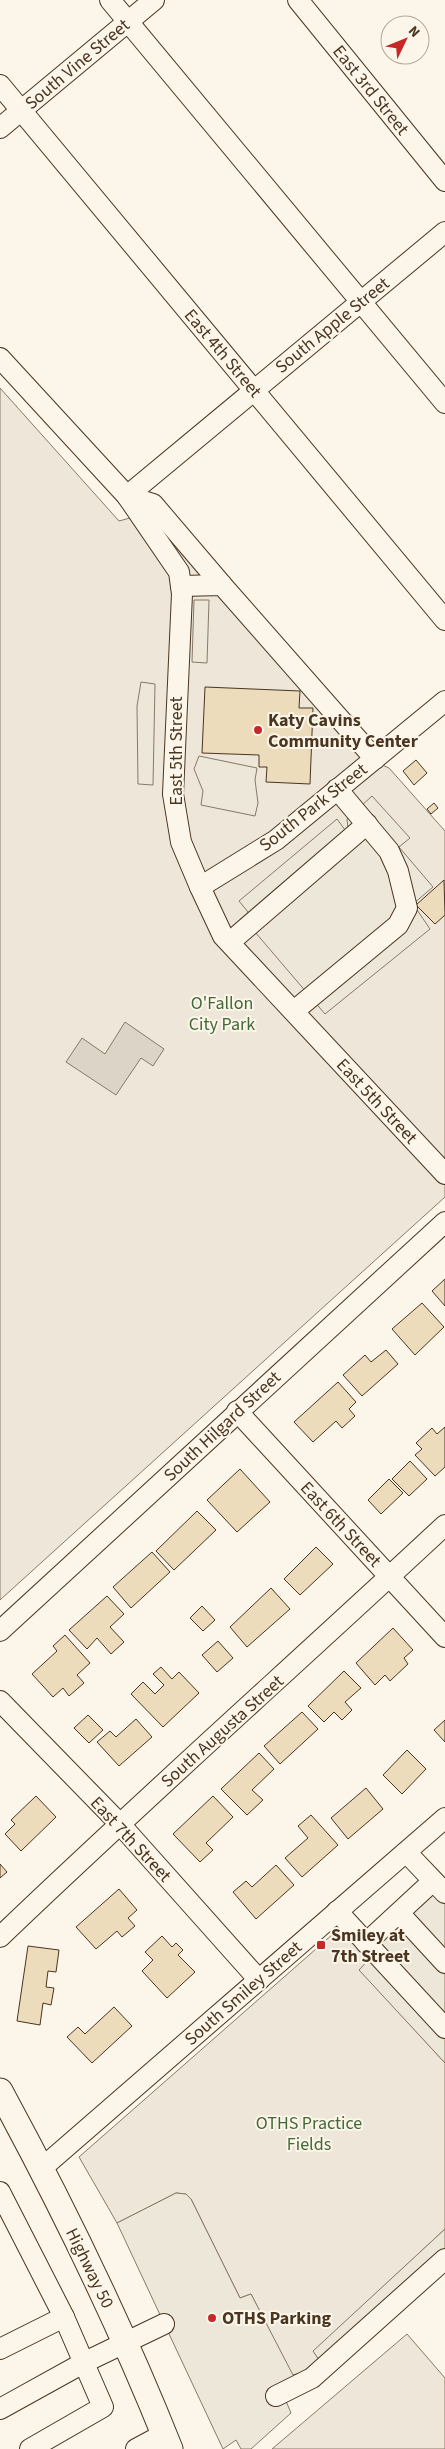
<svg xmlns="http://www.w3.org/2000/svg" width="445" height="2449" viewBox="0 0 445 2449" font-family="'Source Sans 3',sans-serif">
<rect width="100%" height="100%" fill="#fbf6e9"/>
<g fill="#ede6d9" stroke="#887966">
<polygon points="0,388 119,521 148,513 358,754 389,768 445,831 445,1197 0,1600"/>
<polygon points="342,1932 356,1944 369,1959 360,1970 445,2063 445,2229 314,2351 319,2360 310,2371 292,2375 251,2294 240,2298 191,2199 186,2194 176,2193 117,2223 79,2157 333,1934"/>
<polygon points="407,2334 445,2378 445,2449 272,2449"/>
</g>
<g fill="#ede7d9" stroke="#887966">
<polygon points="194,600 209,600 207,663 192,662"/>
<polygon points="141,682 155,684 153,785 138,784 137,706"/>
<polygon points="199,756 257,768 255,780 258,803 255,816 201,805 203,791 194,769"/>
<polygon points="372,796 410,838 399,847 433,887 413,904 430,929 325,1014 255,932 248,912 239,901 337,819 345,830 348,828 347,819"/>
<polygon points="445,1883 445,2063 359,1970 371,1957 413,1892"/>
<polygon points="176,2193 186,2194 191,2199 240,2298 251,2294 293,2375 310,2371 319,2360 313,2351 445,2229 445,2266 286,2401 291,2413 251,2449 241,2449 236,2440 223,2449 117,2223"/>
</g>
<polygon fill="#dcd4c6" stroke="#887966" points="125,1022 164,1049 153,1066 141,1058 116,1095 66,1062 82,1038 105,1054"/>
<g fill="#ecdcbc" stroke="#4a3520">
<polygon points="205,687 300,691 299,708 313,708 310,784 266,782 267,767 259,767 259,755 202,753"/>
<polygon points="416,760 427,773 414,785 403,771"/>
<polygon points="434,803 438,808 431,814 427,809"/>
<polygon points="444,880 445,915 435,924 416,905"/>
<polygon points="445,1279 445,1306 432,1291"/>
<polygon points="422,1303 444,1327 415,1355 392,1329"/>
<polygon points="386,1350 398,1364 362,1396 343,1375 365,1355 371,1362"/>
<polygon points="338,1382 356,1402 349,1409 355,1416 342,1428 336,1421 313,1442 294,1422"/>
<polygon points="445,1427 445,1467 435,1476 415,1455 422,1449 416,1443 432,1428 437,1434"/>
<polygon points="410,1461 427,1479 409,1496 392,1479"/>
<polygon points="240,1469 270,1502 237,1532 207,1500"/>
<polygon points="389,1479 403,1493 381,1514 368,1500"/>
<polygon points="197,1511 216,1530 174,1570 156,1551"/>
<polygon points="316,1547 333,1564 300,1595 284,1579"/>
<polygon points="152,1552 170,1572 131,1608 113,1587"/>
<polygon points="271,1588 290,1609 247,1647 230,1627"/>
<polygon points="107,1596 124,1614 110,1627 124,1642 111,1654 97,1638 87,1649 69,1630"/>
<polygon points="202,1606 215,1620 203,1631 190,1618"/>
<polygon points="393,1628 413,1650 404,1658 408,1664 390,1681 385,1675 375,1685 356,1663"/>
<polygon points="65,1635 90,1663 77,1675 84,1683 69,1696 63,1688 53,1697 32,1674 57,1651 53,1646"/>
<polygon points="218,1641 233,1658 217,1672 202,1655"/>
<polygon points="161,1667 172,1679 179,1672 199,1693 163,1727 131,1694 143,1682 155,1694 164,1685 153,1674"/>
<polygon points="344,1671 361,1688 345,1702 352,1710 342,1720 334,1712 324,1722 308,1706"/>
<polygon points="302,1712 318,1729 280,1764 264,1746"/>
<polygon points="88,1715 103,1730 89,1743 74,1728"/>
<polygon points="136,1719 152,1737 119,1766 97,1742 110,1731 116,1737"/>
<polygon points="445,1720 445,1742 434,1730"/>
<polygon points="407,1750 426,1769 402,1794 383,1775"/>
<polygon points="259,1753 274,1769 252,1790 263,1800 247,1815 221,1789"/>
<polygon points="366,1788 383,1809 348,1839 331,1818"/>
<polygon points="36,1796 56,1817 21,1851 5,1834 15,1824 11,1820"/>
<polygon points="213,1796 233,1817 206,1843 213,1850 200,1862 173,1834"/>
<polygon points="311,1815 338,1845 302,1877 285,1858 308,1838 298,1826"/>
<polygon points="0,1864 7,1872 0,1878"/>
<polygon points="276,1865 294,1885 256,1919 233,1892 246,1881 252,1887"/>
<polygon points="119,1889 137,1910 128,1918 135,1926 122,1937 117,1931 96,1949 76,1927"/>
<polygon points="162,1936 172,1947 176,1943 183,1950 178,1955 195,1972 167,1998 142,1971 153,1960 145,1952"/>
<polygon points="28,1946 59,1950 56,1972 48,1971 46,1987 54,1988 51,2005 43,2003 40,2025 17,2021"/>
<polygon points="114,2007 132,2026 92,2063 67,2037 78,2027 85,2034"/>
</g>
<g fill="none" stroke-linecap="round" stroke-linejoin="round">
<defs>
<g id="minor">
<polyline points="110,0 445,403"/>
<polyline points="298,0 445,181"/>
<polyline points="0,85 445,620"/>
<polyline points="0,128 154,0"/>
<polyline points="0,358 127,496 179,572 182,594 173,794 181,842 200,887 223,936 445,1174"/>
<polyline points="127,496 445,232"/>
<polyline points="127,496 153,504 222,585"/>
<polyline points="181,586 222,585 375,759"/>
<polyline points="200,887 276,840 445,701"/>
<polyline points="230,942 367,824"/>
<polyline points="294,1011 398,925 407,908 398,871 389,851 337,789"/>
<polyline points="237,1411 445,1637"/>
<polyline points="0,1631 445,1222"/>
<polyline points="0,1701 119,1823 259,1980"/>
<polyline points="406,1852 445,1893"/>
<polyline points="337,1911 445,2028"/>
<polyline points="399,1913 445,1963"/>
<path d="M0,1937C146,1797 297,1663 445,1525"/>
<polyline points="366,1943 433,1881"/>
<polyline points="42,2168 445,1818"/>
<polyline points="0,2192 64,2317 103,2407 30,2449"/>
<polyline points="0,2349 64,2317"/>
<polyline points="276,2396 312,2378 445,2259"/>
<polyline points="0,2409 85,2362 164,2324"/>
<polyline points="136,2449 164,2434"/>
</g>
<path id="major" d="M0,2091C63,2207 121,2326 170,2449"/>
</defs>
<use href="#minor" stroke="#4a3520" stroke-width="22"/>
<use href="#major" stroke="#4a3520" stroke-width="27"/>
<use href="#minor" stroke="#fbf6e9" stroke-width="20"/>
<use href="#major" stroke="#fbf6e9" stroke-width="25"/>
</g>
<g fill="#c62828" stroke="#fbf6e9" stroke-width="2">
<circle cx="258" cy="730" r="5"/>
<rect x="316" y="1940" width="10" height="10" rx="2.5"/>
<circle cx="212" cy="2318" r="5"/>
</g>
<g text-anchor="middle" stroke-width="4" stroke-linejoin="round" paint-order="stroke">
<g font-size="18" fill="#4a3520" stroke="#fbf6e9">
<text transform="translate(77 64) rotate(-40)" y="6">South Vine Street</text>
<text transform="translate(371 90) rotate(51)" y="6">East 3rd Street</text>
<text transform="translate(332 325) rotate(-39)" y="6">South Apple Street</text>
<text transform="translate(223 353) rotate(50)" y="6">East 4th Street</text>
<text transform="translate(176 751) rotate(-90)" y="6">East 5th Street</text>
<text transform="translate(313 807) rotate(-38)" y="6">South Park Street</text>
<text transform="translate(377 1101) rotate(47)" y="6">East 5th Street</text>
<text transform="translate(222 1426) rotate(-43)" y="6">South Hilgard Street</text>
<text transform="translate(341 1524) rotate(47)" y="6">East 6th Street</text>
<text transform="translate(222 1731) rotate(-42)" y="6">South Augusta Street</text>
<text transform="translate(131 1839) rotate(47)" y="6">East 7th Street</text>
<text transform="translate(243 1993) rotate(-41)" y="6">South Smiley Street</text>
<text transform="translate(90 2268) rotate(64)" y="6">Highway 50</text>
</g>
<g font-size="18" font-weight="bold" fill="#4a3520" stroke="#fbf6e9" text-anchor="start">
<text x="268" y="726">Katy Cavins<tspan x="268" dy="21">Community Center</tspan></text>
<text x="331" y="1941">Smiley at<tspan x="331" dy="21">7th Street</tspan></text>
<text x="222" y="2324">OTHS Parking</text>
</g>
<g font-size="18" fill="#436837" stroke="#fbf6e9">
<text x="222" y="1009">O'Fallon<tspan x="222" dy="21">City Park</tspan></text>
<text x="309" y="2129">OTHS Practice<tspan x="309" dy="21">Fields</tspan></text>
</g>
</g>
<g transform="translate(405 40) rotate(47)"><circle r="24" fill="#fbf6e9" stroke="#b4a999"/>
<path d="M0-4L9 19L0 12L-9 19Z" fill="#c62828"/>
<text y="-8" font-size="14" font-weight="bold" text-anchor="middle" fill="#4a3520">N</text>
</g>
</svg>
